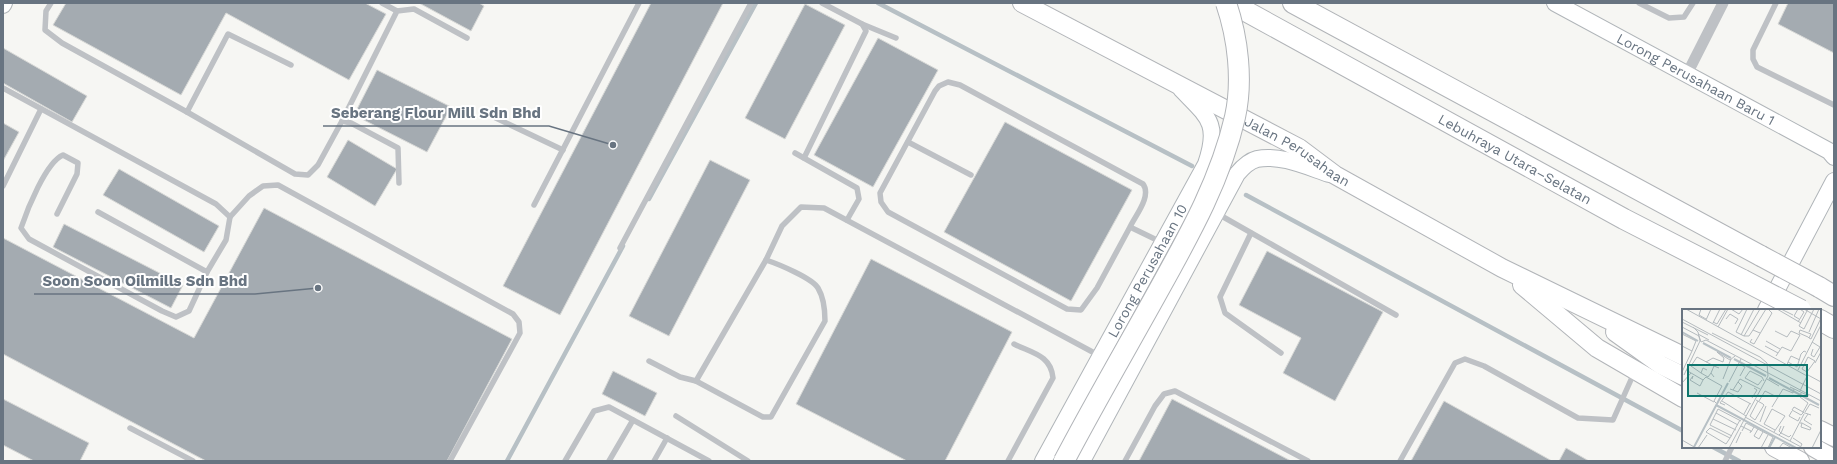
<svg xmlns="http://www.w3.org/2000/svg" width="1837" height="464" viewBox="0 0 1837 464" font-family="'Work Sans',sans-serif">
<rect width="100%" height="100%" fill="#f6f6f3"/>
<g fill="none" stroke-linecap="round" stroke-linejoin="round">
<g stroke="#b7c0c5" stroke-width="4.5">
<polyline points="878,3 1192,166"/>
<polyline points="1246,195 1683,431"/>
<polyline points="649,199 756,3"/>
<polyline points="1713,447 1739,461"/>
<polyline points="507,461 623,246"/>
</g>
</g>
<g fill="#a4abb1" stroke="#d7d8d6">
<polygon points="66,3 365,3 386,14 349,80 226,13 181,95 53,25"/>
<polygon points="419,3 479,3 484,6 471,31"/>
<polygon points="651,3 723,3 560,315 503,286"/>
<polygon points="1788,3 1834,3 1834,53 1778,24"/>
<polygon points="805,4 845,25 785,139 745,118"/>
<polygon points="878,38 938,70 873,187 814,155"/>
<polygon points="3,48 87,96 72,122 3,83"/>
<polygon points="377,70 451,107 427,152 354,115"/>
<polygon points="1005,122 1132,190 1071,301 944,232"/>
<polygon points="3,123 19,132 3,161"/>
<polygon points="348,140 397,169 375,206 327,177"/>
<polygon points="710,160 750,180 669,336 629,316"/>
<polygon points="119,169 219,226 204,252 103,195"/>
<polygon points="264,208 512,339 447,461 206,461 3,354 3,238 194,338"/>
<polygon points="64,224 183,285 171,308 53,247"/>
<polygon points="1267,251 1383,312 1335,401 1283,373 1301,338 1239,305"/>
<polygon points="871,259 1012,332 945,461 907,461 796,404"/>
<polygon points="613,371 657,393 645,416 602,394"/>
<polygon points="3,399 89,443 80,461 34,461 3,445"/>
<polygon points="1172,399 1291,461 1139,461"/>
<polygon points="1444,401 1552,461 1411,461"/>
<polygon points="1566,448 1589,461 1559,461"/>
</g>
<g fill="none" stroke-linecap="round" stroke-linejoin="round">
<defs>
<g id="secondary">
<path id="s1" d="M1555,3L1829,151L1834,157"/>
<polyline points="3,5 4,3"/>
<polyline points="1766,310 1834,181"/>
<path id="s2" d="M1043,461L1206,164C1220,123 1208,117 1181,89"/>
<path d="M1082,461L1237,174C1242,168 1249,161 1257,159C1280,154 1308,167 1329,174"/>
</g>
<g id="primary">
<path id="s3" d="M1022,3L1299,148L1335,175L1502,268L1683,356"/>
<polyline points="1522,285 1597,348 1683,398"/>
<polyline points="1615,332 1661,365 1683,376"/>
<polyline points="1820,430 1834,437"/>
<polyline points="1774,447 1800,461"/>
<polyline points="1813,447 1834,459"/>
</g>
<g id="highway">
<path id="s4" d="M1231,3L1624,219L1743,280"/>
<polyline points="1293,3 1761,256"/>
<polyline points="1819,287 1834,296"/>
<polyline points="1820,320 1834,328"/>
</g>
</defs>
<use href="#secondary" stroke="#b0b5b9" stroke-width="18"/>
<use href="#primary" stroke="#b2b5b9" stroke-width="20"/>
<use href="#highway" stroke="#b1b4b8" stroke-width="22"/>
<g stroke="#bec1c5" stroke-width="5.5">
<polyline points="51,3 46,11 45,30 62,43 187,112 228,34 291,65"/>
<polyline points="382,3 397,11"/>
<polyline points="1639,3 1669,18 1684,17 1693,3"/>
<polyline points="1776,3 1753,50 1753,59 1757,67 1834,105"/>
<polyline points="862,24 896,38"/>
<path d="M3,88L216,204L230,217L226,240L207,272L189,311L176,317L162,311L29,239L21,228C27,210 46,162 63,155L78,163L77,174L57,214"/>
<polyline points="481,111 563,150"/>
<polyline points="187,112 295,174 308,175 318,165 342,121 351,123 398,148 399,183"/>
<polyline points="342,121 397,11 414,9 467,38"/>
<polyline points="908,142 971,175"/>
<polyline points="795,153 857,188 859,199 847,220"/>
<polyline points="804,158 866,31 862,24 822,3"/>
<polyline points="3,186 41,109"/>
<polyline points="534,205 639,3"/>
<polyline points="98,212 207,272"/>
<polyline points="1218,214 1396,315"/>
<polyline points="230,217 249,196 263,186 278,185 513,314 519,322 520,333 450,461"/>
<path d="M1130,227L1097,288L1081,310L1067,309L888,212L881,202L880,193L935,91L939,86L948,82L960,85L1143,184C1152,196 1135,216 1130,227L1161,242"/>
<polyline points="1251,233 1220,297 1225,313 1281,353"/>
<polyline points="620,248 751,3"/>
<polyline points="649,361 680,377 696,381 766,260"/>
<path d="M696,381L763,417H771L825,321C825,310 824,298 818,288C812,278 778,264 766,260L782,226L801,207L824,208L1100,356"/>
<polyline points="676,416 748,461"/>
<polyline points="130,428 193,461"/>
<polyline points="565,461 594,411 609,407 709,461"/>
<polyline points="609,461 633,420"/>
<polyline points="654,461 667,438"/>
<path d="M1008,461L1053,378C1051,355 1032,353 1014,344"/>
<polyline points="1125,461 1155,406 1164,394 1175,391 1308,461"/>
<polyline points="1400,461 1455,363 1465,359 1484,366 1578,418 1613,420 1634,373"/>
<polyline points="1725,461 1732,447"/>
</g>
<polyline stroke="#bec1c5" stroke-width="11" points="1687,74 1723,3"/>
<use href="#secondary" stroke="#fff" stroke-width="16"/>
<use href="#primary" stroke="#fff" stroke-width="18"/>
<use href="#highway" stroke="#fff" stroke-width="20"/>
<defs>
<g id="highway-bridge">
<polyline points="1761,256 1819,287"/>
<polyline points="1743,280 1801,310"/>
<path d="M1064,461C1095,402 1129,344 1161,286C1191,232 1221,178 1235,117C1243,81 1238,38 1226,3"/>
</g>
</defs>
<use href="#highway-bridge" stroke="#b1b4b8" stroke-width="22" stroke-linecap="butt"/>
<use href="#highway-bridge" stroke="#fff" stroke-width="20"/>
</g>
<g text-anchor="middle" stroke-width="4" stroke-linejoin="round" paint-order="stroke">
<g font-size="14" fill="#687481" stroke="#fff">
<text dy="5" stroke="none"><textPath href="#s1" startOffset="160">Lorong Perusahaan Baru 1</textPath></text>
<text dy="5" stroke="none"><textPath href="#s3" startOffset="313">Jalan Perusahaan</textPath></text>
<text dy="5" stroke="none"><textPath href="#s4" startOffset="324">Lebuhraya Utara–Selatan</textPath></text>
<text dy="5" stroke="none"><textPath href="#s2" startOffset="217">Lorong Perusahaan 10</textPath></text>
</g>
</g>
<g transform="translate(1682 309)">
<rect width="139" height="139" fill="#f6f6f3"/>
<path fill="none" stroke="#b7c0c5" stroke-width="2" d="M0,23L16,32M21,34L49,49M52,50L84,67M87,69L137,96M34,96L114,139M12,138L46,74M87,139L93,128"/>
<path fill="none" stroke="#b4babe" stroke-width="1" d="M4,0L125,67M19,0L17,6L24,10M49,0L57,5L61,0M65,0L54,23L62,27H67L71,21L78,24M95,0L119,14M99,0L111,6M116,0L112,7L117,10M122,0L139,10M0,10L139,85M44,10L48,5L56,10L53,15M24,11L29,0M0,13L26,26M31,13L35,15L44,0M116,13L122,3L118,0M31,14L38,0M0,18L17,27L19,33L24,31L139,92M36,18L46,0M122,20L117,17L126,0M122,20L132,0M71,21L84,0M93,22L105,28L109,22L118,26L109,42L100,38L94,47M127,23L137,0M30,24L78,48L85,54L86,67L69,98M0,25L14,32L10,42M16,25L27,31M59,26L72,0M62,27L78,0M127,29L129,25L118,21L117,24L126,28L127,29L129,30L139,9M70,30L68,33L72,35L90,4L86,0M84,32L98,40M130,33L138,38L132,48L129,46L131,40M0,37L10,42L0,63M83,37L96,44M126,48L133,52L125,63L120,60ZM42,49L35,43L48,51L53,47M24,53L31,49L41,53L42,49M106,53L109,47L118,51M133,54L139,43M105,56L106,53L115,58L119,45L122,42L124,43M4,61L21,71L18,77L8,71L11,67L10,70M25,61L21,59L19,64L9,57L15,48L32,57M116,61L139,16M19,64L26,68L29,64L32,68M29,64L32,57L37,59M2,66L18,32L16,23L11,18M126,66L139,73M58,67L63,58L59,56M41,70L49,50M85,70L97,77M21,71L24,68L40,77L32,92L34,94M80,71L76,76L63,69L68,62L80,68L82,72M47,73L59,50M0,74L9,64M108,78L127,87M48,80L51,81L56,73M51,81L56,83L60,77L56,73L58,70L78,80M118,82L125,67M15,84L32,93M119,84L118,88L126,94L121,103V104L119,106L110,101L112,98L121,103L122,104H123L129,106M70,89L75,81L72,79M74,91L81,95L82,96L73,111L68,107L76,92M40,92L64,107M77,92L83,82L95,88M43,96L38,94L46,83L69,95M90,98L101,80L111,84L112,80M110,102L107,107L116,112L118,108M123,103L128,95L137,99M34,104L56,116M62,105L68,94M126,105L122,111L130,116M63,108L121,139M31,110L54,121M78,113L84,97M118,114H120L129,119L128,121L119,118L120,114M59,117L69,122L68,124M99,117L97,122L99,124L102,117M76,120L72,127L77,130L81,123M60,122L64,114L72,118M69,123L72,118L91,128L86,139M92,123L103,107L90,100L82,115L93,121M97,126L99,124L107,128L109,126M50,127L28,116L36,100L59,112M48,129L44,135L24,123L28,119L48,129L58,111M111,129L120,135L119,137M0,131L14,139M108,132L122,105M54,134L59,123M16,139L25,126M47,139L69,98M79,139L86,126M97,139L101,134L110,139M130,139L139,121"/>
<path fill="#0f766e" fill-opacity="0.15" stroke="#0f766e" stroke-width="2" d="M6,56H125V87H6Z"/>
<rect width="139" height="139" fill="none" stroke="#687481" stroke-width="2"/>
</g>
<path fill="none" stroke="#687481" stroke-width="1.5" d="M613 145L549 126H323M318 288L255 294H34"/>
<g fill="#687481" stroke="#fff" stroke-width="1.5">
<circle cx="613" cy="145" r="4"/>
<circle cx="318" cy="288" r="4"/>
</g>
<g font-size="15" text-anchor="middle" font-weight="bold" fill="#687481" stroke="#fff" stroke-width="4" stroke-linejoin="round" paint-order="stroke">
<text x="436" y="118">Seberang Flour Mill Sdn Bhd</text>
<text x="145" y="286">Soon Soon Oilmills Sdn Bhd</text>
</g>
<rect width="1837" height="464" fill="none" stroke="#687481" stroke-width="8"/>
</svg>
